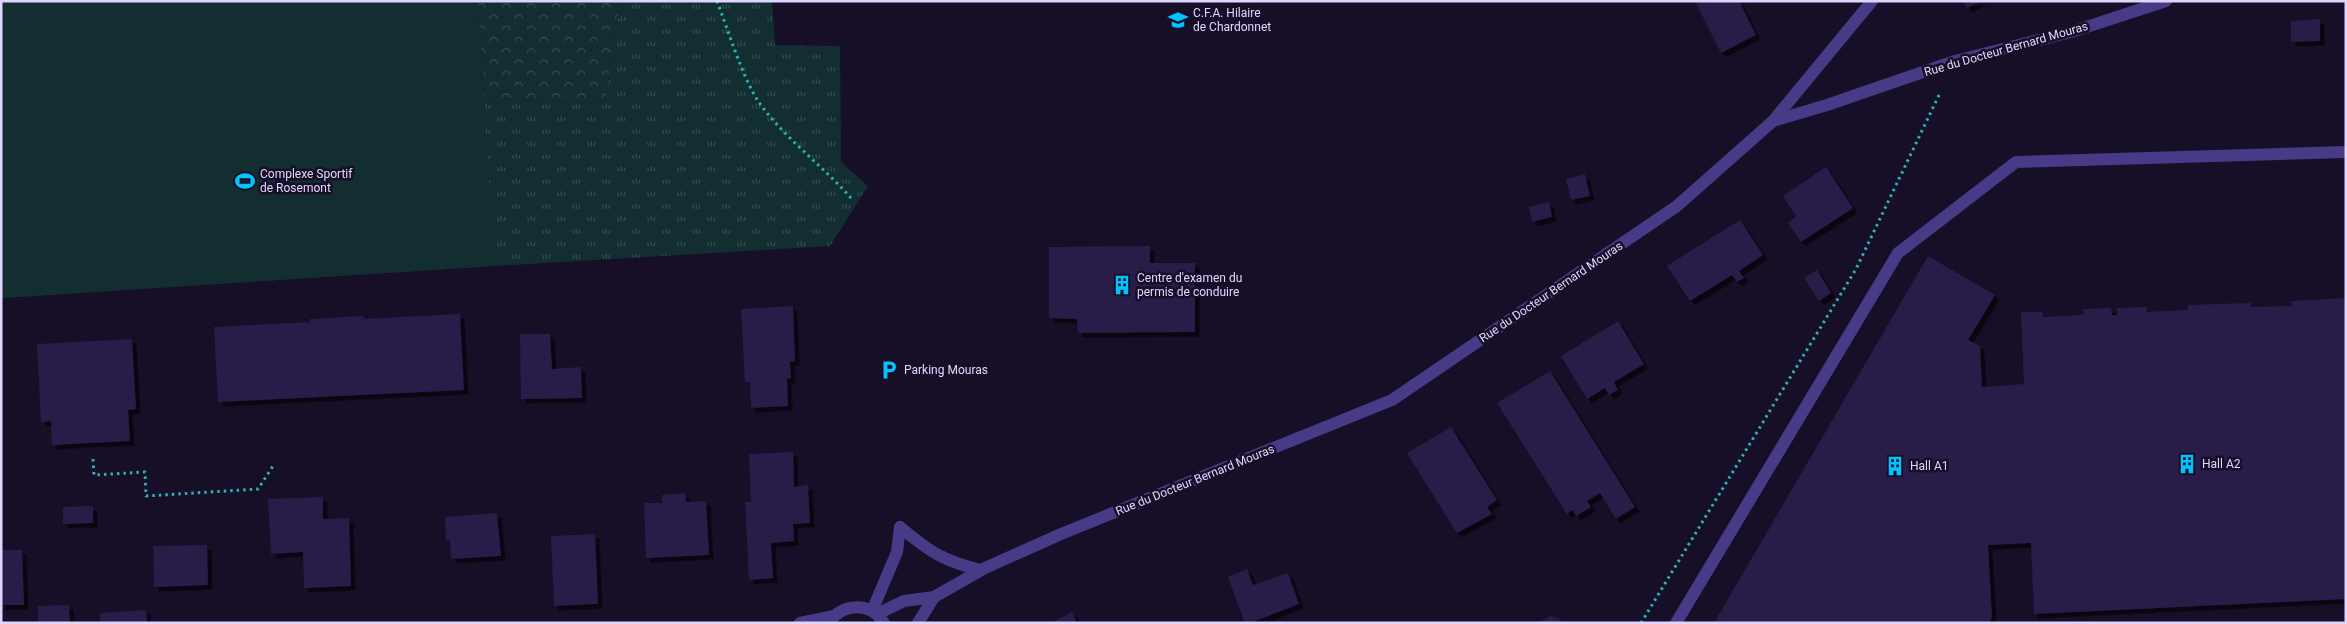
<svg xmlns="http://www.w3.org/2000/svg" width="2347" height="624" viewBox="0 0 2347 624" font-family="Roboto,sans-serif">
<defs>
<pattern id="grass-tufts" width="24" height="20" patternUnits="userSpaceOnUse" patternTransform="scale(1.25)"><rect width="24" height="20" fill="#122e31"/><path d="M3 7l-1-3M5 7V3M7 7l1-3M15 17l-1-3M17 17v-4M19 17l1-3" fill="none" stroke="#344b50"/></pattern>
<pattern id="forest-crowns" width="20" height="18" patternUnits="userSpaceOnUse" patternTransform="scale(1.25)"><rect width="20" height="18" fill="#122e31"/><path d="M2 6a3 3 0 1 1 6 0M12 15a3 3 0 1 1 6 0" fill="none" stroke="#344b50"/></pattern>
<filter id="shadow"><feDropShadow dx="4.5" dy="4.5" stdDeviation="0" flood-color="#0009"/></filter>
</defs>
<rect width="100%" height="100%" fill="#160f27"/>
<polygon fill="url(#grass-tufts)" points="478,1 484,97 605,104 618,15 617,1 772,1 775,45 840,46 841,162 868,186 830,246 494,266 1,298"/>
<polygon fill="url(#forest-crowns)" points="478,1 617,1 618,15 605,104 484,97"/>
<polygon fill="#122e31" points="1,1 478,1 494,266 1,298"/>
<g fill="#2a1b48" filter="url(#shadow)">
<polygon points="1695,1 1739,1 1756,35 1721,53"/>
<polygon points="1964,1 1983,1 1966,8"/>
<polygon points="2320,19 2320,41 2291,42 2291,21"/>
<polygon points="1826,167 1853,208 1801,242 1788,223 1796,216 1783,196"/>
<polygon points="1585,174 1590,196 1571,200 1566,179"/>
<polygon points="1549,202 1552,217 1532,222 1529,207"/>
<polygon points="1740,220 1763,255 1739,271 1744,278 1737,282 1732,275 1690,301 1667,266"/>
<polygon points="1150,246 1150,263 1195,263 1195,332 1078,333 1077,319 1049,318 1049,247"/>
<polygon points="1928,256 1995,295 1968,340 1980,346 1982,387 2024,384 2021,312 2043,312 2043,317 2084,315 2083,309 2111,308 2112,315 2117,315 2117,308 2147,307 2147,312 2188,310 2188,305 2251,303 2251,307 2292,306 2291,301 2346,298 2346,599 2034,614 2031,543 1988,545 1992,618 1989,623 1714,623"/>
<polygon points="1817,270 1831,293 1819,301 1804,278"/>
<polygon points="793,306 795,361 790,362 791,378 787,379 788,406 751,408 750,382 745,382 741,309"/>
<polygon points="460,314 464,390 218,402 214,327 310,322 310,319 363,316 364,319"/>
<polygon points="1618,321 1644,364 1614,382 1618,390 1609,395 1605,388 1587,399 1561,356"/>
<polygon points="520,334 550,334 552,369 581,367 582,398 521,399"/>
<polygon points="132,339 136,409 128,410 130,441 52,445 51,421 41,422 37,344"/>
<polygon points="1550,371 1635,507 1616,519 1600,493 1587,501 1591,507 1576,516 1573,510 1567,514 1497,403"/>
<polygon points="1451,427 1497,500 1487,507 1492,514 1457,533 1407,453"/>
<polygon points="793,452 794,487 808,485 810,523 793,524 794,541 771,543 773,578 749,580 745,502 751,502 749,454"/>
<polygon points="685,493 686,502 706,501 709,555 646,558 644,503 662,503 662,495"/>
<polygon points="323,497 323,519 349,518 351,586 304,588 303,552 271,554 268,499"/>
<polygon points="93,506 93,523 63,524 63,507"/>
<polygon points="497,513 501,556 451,559 450,540 446,540 445,517"/>
<polygon points="595,534 598,604 554,606 551,536"/>
<polygon points="207,545 208,585 154,587 153,546"/>
<polygon points="1,550 22,550 24,605 1,605"/>
<polygon points="1247,569 1253,585 1288,573 1299,604 1250,623 1245,623 1228,577"/>
<polygon points="69,605 70,623 38,623 38,606"/>
<polygon points="146,610 147,623 100,623 100,613"/>
<polygon points="1072,612 1077,623 1051,623"/>
<polygon points="1550,616 1560,619 1562,623 1538,623"/>
</g>
<g fill="none" stroke-linecap="round" stroke-linejoin="round">
<g stroke="#2eb0ba" stroke-width="3" stroke-dasharray="2.5 4" stroke-linecap="butt">
<path d="M717,1C728,30 742,76 758,101C784,138 821,164 851,198"/>
<polyline points="93,459 94,475 145,472 146,496 258,489 273,466"/>
<polyline points="1641,623 1856,269 1940,93"/>
</g>
<g stroke="#473a87" stroke-width="12">
<path d="M900,527C930,552 943,561 981,570"/>
<polyline points="872,611 897,552 900,527"/>
<polyline points="1676,623 1898,253 2016,162 2346,152"/>
</g>
<g stroke="#473a87" stroke-width="12">
<polyline points="1773,121 1872,1"/>
<polyline points="877,614 904,601 934,597 985,568 1061,534 1392,400 1677,206 1773,121 1827,105 1955,61 2071,32 2166,1"/>
<polyline points="800,623 834,616"/>
<path d="M828,623C843,603 870,601 884,623"/>
<polyline points="918,623 934,597"/>
</g>
</g>
<defs>
<symbol id="university-bare" viewBox="-9 -9 18 18"><path d="M0-5L7-2L0 1L-7-2ZM-4 1L0 2.5L4 1V4Q0 6-4 4Z" fill="#01c4ff" stroke="#160f27" stroke-width="2.5" paint-order="stroke"/></symbol>
<symbol id="stadium-bare" viewBox="-9 -9 18 18"><path d="M0-5a6.5 5 0 1 0 0 10a6.5 5 0 1 0 0-10ZM-3.5-1.8h7v3.6h-7Z" fill="#01c4ff" stroke="#160f27" stroke-width="2.5" paint-order="stroke"/></symbol>
<symbol id="building-bare" viewBox="-9 -9 18 18"><path d="M-4-6H4V6H1V3H-1V6H-4ZM-2.5-4.3h1.7v1.8h-1.7ZM.8-4.3h1.7v1.8H.8ZM-2.5-1h1.7V.8h-1.7ZM.8-1h1.7V.8H.8Z" fill="#01c4ff" stroke="#160f27" stroke-width="2.5" paint-order="stroke"/></symbol>
<symbol id="parking-bare" viewBox="-9 -9 18 18"><path d="M-3.5-5.5H1a3.5 3.5 0 0 1 0 7H-1V5.5H-3.5ZM-1-3.4V-.6H.8a1.4 1.4 0 0 0 0-2.8Z" fill="#01c4ff" stroke="#160f27" stroke-width="2.5" paint-order="stroke"/></symbol>
</defs>
<g fill-rule="evenodd">
<use href="#university-bare" x="1164" y="6" width="28" height="28"/>
<use href="#stadium-bare" x="231" y="167" width="28" height="28"/>
<use href="#building-bare" x="1108" y="271" width="28" height="28"/>
<use href="#parking-bare" x="875" y="356" width="28" height="28"/>
<use href="#building-bare" x="2173" y="450" width="28" height="28"/>
<use href="#building-bare" x="1881" y="452" width="28" height="28"/>
</g>
<g text-anchor="middle" stroke-width="5" stroke-linejoin="round" paint-order="stroke">
<g font-size="12" fill="#e0d5ff" stroke="#160f27" text-anchor="start">
<text x="1193" y="17">C.F.A. Hilaire<tspan x="1193" dy="14">de Chardonnet</tspan></text>
<text x="260" y="178">Complexe Sportif<tspan x="260" dy="14">de Rosemont</tspan></text>
<text x="1137" y="282">Centre d'examen du<tspan x="1137" dy="14">permis de conduire</tspan></text>
<text x="904" y="374">Parking Mouras</text>
<text x="2202" y="468">Hall A2</text>
<text x="1910" y="470">Hall A1</text>
</g>
<g font-size="12" fill="#e0d5ff" stroke="#160f27">
<text transform="translate(2006 49) rotate(-16)" y="4">Rue du Docteur Bernard Mouras</text>
<text transform="translate(1551 292) rotate(-34)" y="4">Rue du Docteur Bernard Mouras</text>
<text transform="translate(1195 480) rotate(-22)" y="4">Rue du Docteur Bernard Mouras</text>
</g>
</g>
<rect width="2347" height="624" fill="none" stroke="#e0d5ff" stroke-width="5"/>
</svg>
